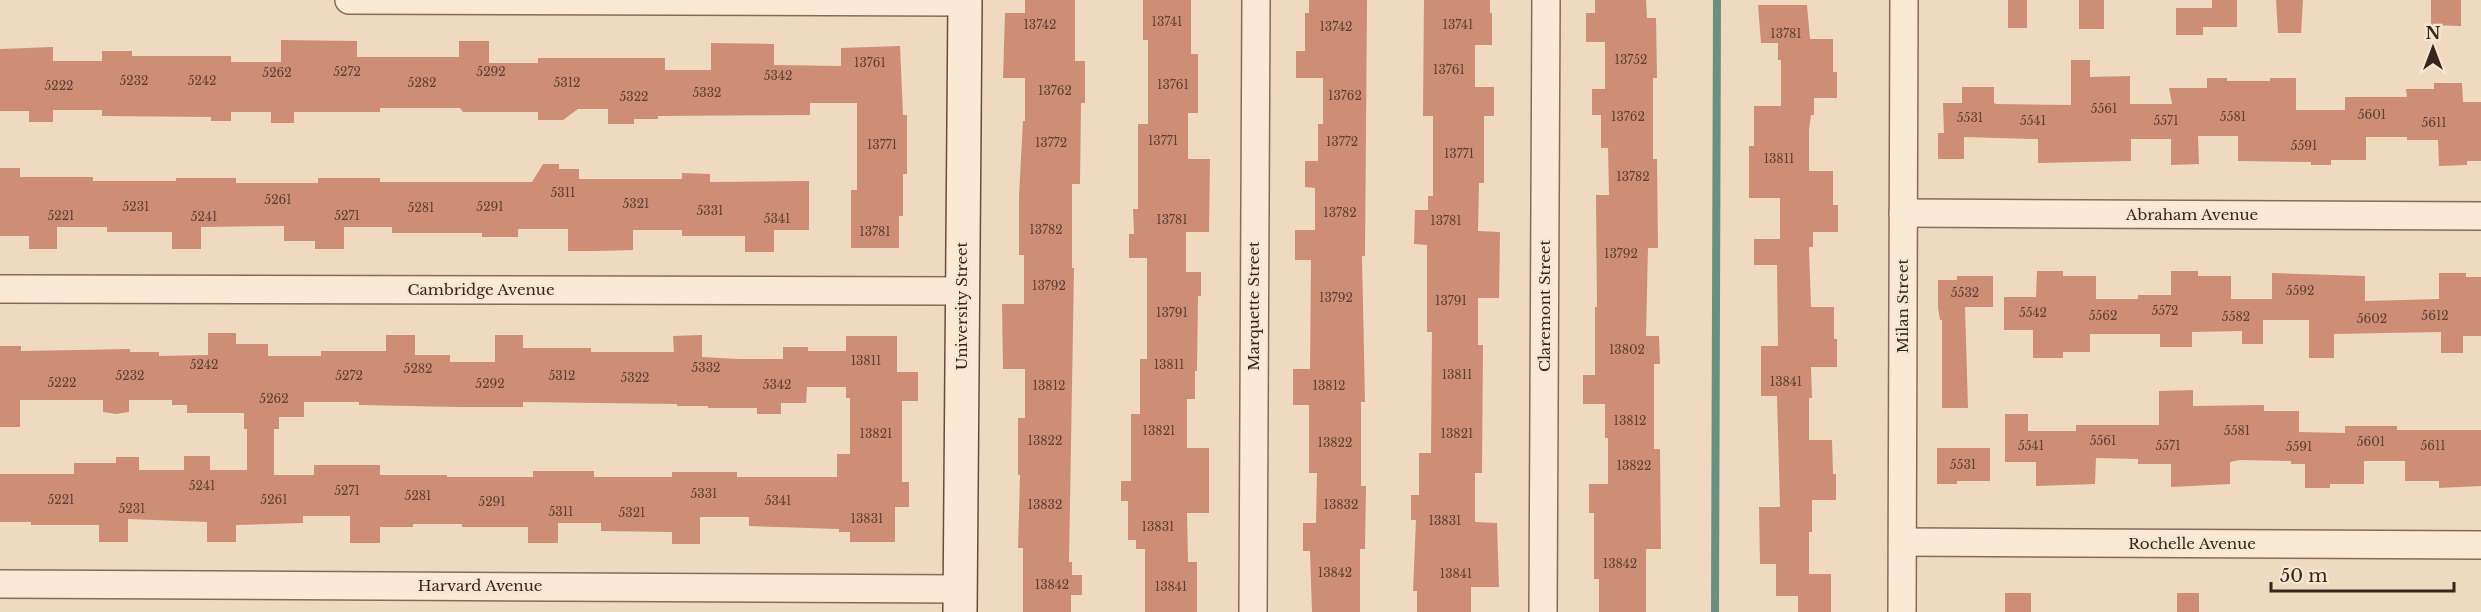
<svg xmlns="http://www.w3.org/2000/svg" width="2481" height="612" viewBox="0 0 2481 612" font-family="'Libre Baskerville',serif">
<rect width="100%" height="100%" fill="#efdac0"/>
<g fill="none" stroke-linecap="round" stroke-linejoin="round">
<polyline stroke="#6a8f80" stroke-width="8" points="1715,612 1717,0"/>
</g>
<g fill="#ce8d75" fill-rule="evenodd">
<polygon points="1025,0 1075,0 1075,61 1085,61 1085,103 1081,103 1080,184 1072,184 1072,268 1074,268 1069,562 1072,562 1072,575 1082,575 1082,595 1071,595 1071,612 1023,612 1023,548 1018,548 1020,475 1018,475 1018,418 1025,418 1025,369 1003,369 1002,304 1024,304 1024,255 1019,255 1019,196 1023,121 1025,121 1025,78 1003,78 1005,13 1025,13"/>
<polygon points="1143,0 1191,0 1191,54 1198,54 1198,113 1188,113 1188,159 1210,159 1209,232 1186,232 1186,272 1201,272 1201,296 1198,296 1197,371 1195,371 1195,399 1187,399 1187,448 1209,448 1209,513 1187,513 1188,562 1197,562 1197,612 1145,612 1145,549 1136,549 1136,540 1128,540 1128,501 1121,501 1121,481 1131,481 1131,414 1140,414 1140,359 1147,359 1147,258 1129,258 1129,234 1134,234 1133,209 1138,209 1138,124 1148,124 1148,40 1143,40"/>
<polygon points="1309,0 1367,0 1365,256 1362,256 1365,402 1361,402 1361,486 1366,486 1365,549 1360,549 1360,612 1312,612 1310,551 1303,551 1303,523 1316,523 1317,473 1309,473 1309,405 1293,405 1293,369 1310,369 1311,260 1295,260 1295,230 1315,230 1315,188 1305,187 1305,161 1318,161 1318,124 1323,124 1323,78 1296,78 1296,51 1305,51 1305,13 1309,13"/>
<polygon points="1424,0 1490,0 1490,13 1492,13 1492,45 1475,45 1475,87 1494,87 1494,116 1484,116 1484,183 1479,183 1478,231 1500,232 1499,298 1478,298 1478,345 1483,345 1482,473 1475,473 1475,522 1497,523 1499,587 1471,587 1471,612 1417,612 1417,591 1413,591 1416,520 1411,520 1411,495 1419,495 1419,453 1431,453 1432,332 1427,332 1427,245 1414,244 1415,210 1428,210 1428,196 1433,196 1433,116 1423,116"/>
<polygon points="1595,0 1646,0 1647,18 1656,18 1657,78 1653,78 1653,159 1657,159 1658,248 1648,248 1646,336 1659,336 1660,364 1654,364 1654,449 1660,449 1661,549 1646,549 1646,612 1599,612 1599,579 1594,579 1594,513 1589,513 1589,484 1608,484 1608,438 1605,438 1605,404 1583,404 1583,375 1595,375 1595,307 1597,307 1596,195 1609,195 1608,148 1601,148 1601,115 1592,115 1592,89 1605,89 1605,42 1586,42 1586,13 1595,13"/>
<rect x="2008" y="0" width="19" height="28"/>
<rect x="2079" y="0" width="25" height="29"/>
<polygon points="2212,0 2237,0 2237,27 2203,27 2203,35 2176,35 2176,8 2212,8"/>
<polygon points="2276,0 2303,0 2301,33 2278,33"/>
<polygon points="2431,0 2461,0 2461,26 2431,25"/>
<polygon points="1758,5 1807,5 1810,39 1833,39 1833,72 1837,72 1837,98 1814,98 1814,115 1811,115 1809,130 1809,171 1833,171 1833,205 1838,205 1838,232 1813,232 1813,247 1809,247 1811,307 1834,307 1834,339 1837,339 1837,367 1811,367 1812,398 1809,398 1809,440 1832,440 1833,474 1836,474 1836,500 1812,500 1812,532 1809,532 1809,574 1831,574 1831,612 1798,612 1798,596 1776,596 1776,564 1760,564 1759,507 1780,507 1777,396 1761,396 1761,346 1778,346 1777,265 1754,265 1754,239 1780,239 1780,198 1749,198 1749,146 1754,146 1754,106 1781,106 1781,60 1778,60 1778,43 1761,43"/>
<polygon points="281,40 357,41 357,57 459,57 459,41 489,41 489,63 538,63 538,58 665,58 665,70 711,70 711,43 774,44 774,65 841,66 841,48 900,46 903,115 907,115 907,174 903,174 903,216 899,216 899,248 851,248 851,190 857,190 857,103 810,103 810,115 658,116 658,119 634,119 634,124 608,124 608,109 578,109 563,120 538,120 538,112 463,112 460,108 380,108 380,112 294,112 294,123 271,123 271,112 231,112 231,121 211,121 211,117 102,116 102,110 53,110 53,122 29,122 29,111 0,111 0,49 53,47 53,61 102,61 102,51 132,51 132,56 231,56 231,62 281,62"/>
<polygon points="2071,60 2090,60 2090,77 2130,76 2130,104 2172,104 2169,88 2207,88 2207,78 2227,78 2227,81 2270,81 2270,78 2296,78 2296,110 2345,110 2345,97 2407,97 2406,89 2434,89 2434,83 2462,83 2463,102 2481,102 2481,161 2467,161 2467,165 2439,166 2438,140 2407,140 2407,137 2366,137 2366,160 2331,160 2331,165 2311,165 2311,162 2238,161 2238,136 2198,136 2199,164 2171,165 2171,139 2131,139 2131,161 2038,163 2038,139 1964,137 1964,159 1938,159 1938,133 1944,133 1943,103 1962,103 1962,87 1994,87 1994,103 1996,104 2071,105"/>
<polygon points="543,164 559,164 559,169 579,169 579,179 682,179 682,173 710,174 710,182 809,181 809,230 774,230 774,252 745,252 745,236 682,236 682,230 633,230 633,250 597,251 568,251 568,229 518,229 518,237 482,237 482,233 392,233 392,227 344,227 344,249 315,249 315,241 284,241 284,226 201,227 201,249 172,249 172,232 107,232 107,227 57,227 57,249 29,249 29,236 0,236 0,168 20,168 20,177 93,177 93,181 176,181 176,178 236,178 236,183 318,183 318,178 380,178 380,182 532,182"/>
<polygon points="2037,271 2063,271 2063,276 2096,276 2096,299 2138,299 2138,295 2171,295 2171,271 2198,271 2198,276 2231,276 2231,299 2272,299 2272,273 2365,276 2365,301 2439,299 2439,273 2466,273 2466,277 2481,277 2481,336 2463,336 2463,353 2441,353 2441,332 2334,334 2334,358 2309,358 2309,320 2263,320 2263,344 2242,344 2242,331 2192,332 2192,347 2160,347 2160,334 2090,334 2090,352 2063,352 2063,358 2033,358 2033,330 2004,330 2004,297 2036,297"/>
<polygon points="1957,276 1993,276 1993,307 1965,307 1968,408 1942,408 1942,320 1940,320 1938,308 1938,280 1957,280"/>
<path d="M208,333H236V344H268V356H321V351H386V335H415V355H450V362H495V335H523V348H591V352H674L673,336L702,335V357L738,359H783V347H808V351H846V336H897V372H918V401H902V482H909V507H895V542H850V532H839V529L749,526V517H700V544H672V532L601,531V523H558V543H528V527H462V524H413V527H380V543H350V516H303V523L236,525V542H207V522L128,519V542H99V525H31V522H0V474H74V463H116V457H139V470H184V456H210V470H247V429H244V413H187V405H172V400H129V412L116,414L103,412V400H20V427H0V346H21V351L130,349V352H159V356L208,355ZM807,387H846V398H850V454H837V477H737V472H672V477H594V471H533V477H447V475H380V465H314V475H274V429H279V417H304V402H359V405L458,407H523V402L677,404V406H708V408H757V414H781V403H806Z"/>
<polygon points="2193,390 2193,406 2264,405 2264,411 2299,411 2299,432 2345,433 2345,426 2397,426 2397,430 2481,430 2481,486 2439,488 2439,481 2405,481 2405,461 2364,461 2364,484 2330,484 2330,488 2305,488 2305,464 2291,464 2291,461 2240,460 2230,462 2230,484 2171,487 2171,464 2138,464 2138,459 2096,458 2095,484 2036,486 2036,462 2005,462 2005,414 2028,414 2028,431 2076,431 2076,425 2159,425 2159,391"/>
<polygon points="1937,448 1990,448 1990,481 1957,481 1957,484 1937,484"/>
<rect x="2005" y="593" width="26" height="19"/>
<rect x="2177" y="593" width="22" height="19"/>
</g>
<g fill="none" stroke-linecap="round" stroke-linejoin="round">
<defs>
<g id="street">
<polyline points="349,0 964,2"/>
<polyline points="1903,213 2481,216"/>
<polyline points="0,289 962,291"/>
<polyline points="1903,542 2481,545"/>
<polyline points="0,584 960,589"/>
<polyline points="1253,612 1256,0"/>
<polyline points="1543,612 1546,0"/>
<polyline points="1902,612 1904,0"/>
</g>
<polyline id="secondary" points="960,612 965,0"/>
</defs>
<use href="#street" stroke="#896a58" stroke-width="30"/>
<use href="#secondary" stroke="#6a4c3b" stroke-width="36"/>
<use href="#street" stroke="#fae9d4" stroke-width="27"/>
<use href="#secondary" stroke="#fae9d4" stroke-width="33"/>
</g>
<g text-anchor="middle" stroke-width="4.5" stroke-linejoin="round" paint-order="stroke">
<g font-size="12" fill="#5e4033">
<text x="1167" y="26">13741</text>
<text x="1040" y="29">13742</text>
<text x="1458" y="29">13741</text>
<text x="1336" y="31">13742</text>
<text x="1786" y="38">13781</text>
<text x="1631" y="64">13752</text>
<text x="870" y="67">13761</text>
<text x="1449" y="74">13761</text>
<text x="347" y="76">5272</text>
<text x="491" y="76">5292</text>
<text x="277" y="77">5262</text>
<text x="778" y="80">5342</text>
<text x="134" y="85">5232</text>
<text x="202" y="85">5242</text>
<text x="422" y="87">5282</text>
<text x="567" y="87">5312</text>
<text x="1173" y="89">13761</text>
<text x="59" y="90">5222</text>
<text x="1055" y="95">13762</text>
<text x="707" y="97">5332</text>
<text x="1345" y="100">13762</text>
<text x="634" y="101">5322</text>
<text x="2104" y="113">5561</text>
<text x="2372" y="119">5601</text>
<text x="1628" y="121">13762</text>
<text x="2233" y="121">5581</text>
<text x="1970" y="122">5531</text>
<text x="2033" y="125">5541</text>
<text x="2166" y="125">5571</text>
<text x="2434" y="127">5611</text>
<text x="1163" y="145">13771</text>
<text x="1342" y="146">13772</text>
<text x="1051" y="147">13772</text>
<text x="882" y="149">13771</text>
<text x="2304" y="150">5591</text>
<text x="1459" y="158">13771</text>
<text x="1779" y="163">13811</text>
<text x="1633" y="181">13782</text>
<text x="563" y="197">5311</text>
<text x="278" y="204">5261</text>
<text x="636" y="208">5321</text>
<text x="136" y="211">5231</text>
<text x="490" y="211">5291</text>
<text x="421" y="212">5281</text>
<text x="710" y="215">5331</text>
<text x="1340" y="217">13782</text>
<text x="61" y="220">5221</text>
<text x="347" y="220">5271</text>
<text x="204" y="221">5241</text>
<text x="777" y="223">5341</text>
<text x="1172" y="224">13781</text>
<text x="1446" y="225">13781</text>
<text x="1046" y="234">13782</text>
<text x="875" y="236">13781</text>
<text x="1621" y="258">13792</text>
<text x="1049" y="290">13792</text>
<text x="2300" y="295">5592</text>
<text x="1965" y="297">5532</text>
<text x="1336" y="302">13792</text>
<text x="1451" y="305">13791</text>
<text x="2165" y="315">5572</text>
<text x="1172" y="317">13791</text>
<text x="2033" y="317">5542</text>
<text x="2103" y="320">5562</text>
<text x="2435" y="320">5612</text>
<text x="2236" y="321">5582</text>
<text x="2372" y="323">5602</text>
<text x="1627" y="354">13802</text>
<text x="866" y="365">13811</text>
<text x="204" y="369">5242</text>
<text x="1169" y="369">13811</text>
<text x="706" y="372">5332</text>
<text x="418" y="373">5282</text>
<text x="1457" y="379">13811</text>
<text x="130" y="380">5232</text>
<text x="349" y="380">5272</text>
<text x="562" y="380">5312</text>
<text x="635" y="382">5322</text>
<text x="1786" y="386">13841</text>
<text x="62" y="387">5222</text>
<text x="490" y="388">5292</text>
<text x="777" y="389">5342</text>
<text x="1049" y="390">13812</text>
<text x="1329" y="390">13812</text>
<text x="274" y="403">5262</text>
<text x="1630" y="425">13812</text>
<text x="1159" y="435">13821</text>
<text x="2237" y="435">5581</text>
<text x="876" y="438">13821</text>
<text x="1457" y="438">13821</text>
<text x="1045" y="445">13822</text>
<text x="2103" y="445">5561</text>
<text x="2371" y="446">5601</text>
<text x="1335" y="447">13822</text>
<text x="2031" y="450">5541</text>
<text x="2168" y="450">5571</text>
<text x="2433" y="450">5611</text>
<text x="2299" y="451">5591</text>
<text x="1963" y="469">5531</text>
<text x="1634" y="470">13822</text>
<text x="202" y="490">5241</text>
<text x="347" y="495">5271</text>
<text x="704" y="498">5331</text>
<text x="418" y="500">5281</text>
<text x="61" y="504">5221</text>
<text x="274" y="504">5261</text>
<text x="778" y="505">5341</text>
<text x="492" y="506">5291</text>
<text x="1045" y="509">13832</text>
<text x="1341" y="509">13832</text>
<text x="132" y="513">5231</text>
<text x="561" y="516">5311</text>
<text x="632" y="517">5321</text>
<text x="867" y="523">13831</text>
<text x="1445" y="525">13831</text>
<text x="1158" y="531">13831</text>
<text x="1620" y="568">13842</text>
<text x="1335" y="577">13842</text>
<text x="1456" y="578">13841</text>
<text x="1052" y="589">13842</text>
<text x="1171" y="591">13841</text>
</g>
<g font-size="15" fill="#38261d" stroke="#f6e6d0">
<text x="2192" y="220">Abraham Avenue</text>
<text x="481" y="295">Cambridge Avenue</text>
<text transform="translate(962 306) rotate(-90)" y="5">University Street</text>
<text transform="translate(1254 306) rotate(-90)" y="5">Marquette Street</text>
<text transform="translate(1545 306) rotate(-90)" y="5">Claremont Street</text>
<text transform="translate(1903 306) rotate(-90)" y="5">Milan Street</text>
<text x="2192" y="549">Rochelle Avenue</text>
<text x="480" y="591">Harvard Avenue</text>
</g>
</g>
<g transform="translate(2433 48)" stroke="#f6e6d0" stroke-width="4.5" paint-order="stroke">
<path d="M0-4.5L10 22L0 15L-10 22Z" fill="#38261d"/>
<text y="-9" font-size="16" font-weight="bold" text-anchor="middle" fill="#38261d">N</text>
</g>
<path d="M2271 582v9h183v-9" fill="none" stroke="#38261d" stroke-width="3"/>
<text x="2280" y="582" font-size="18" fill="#38261d" stroke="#f6e6d0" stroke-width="4.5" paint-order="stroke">50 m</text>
</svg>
